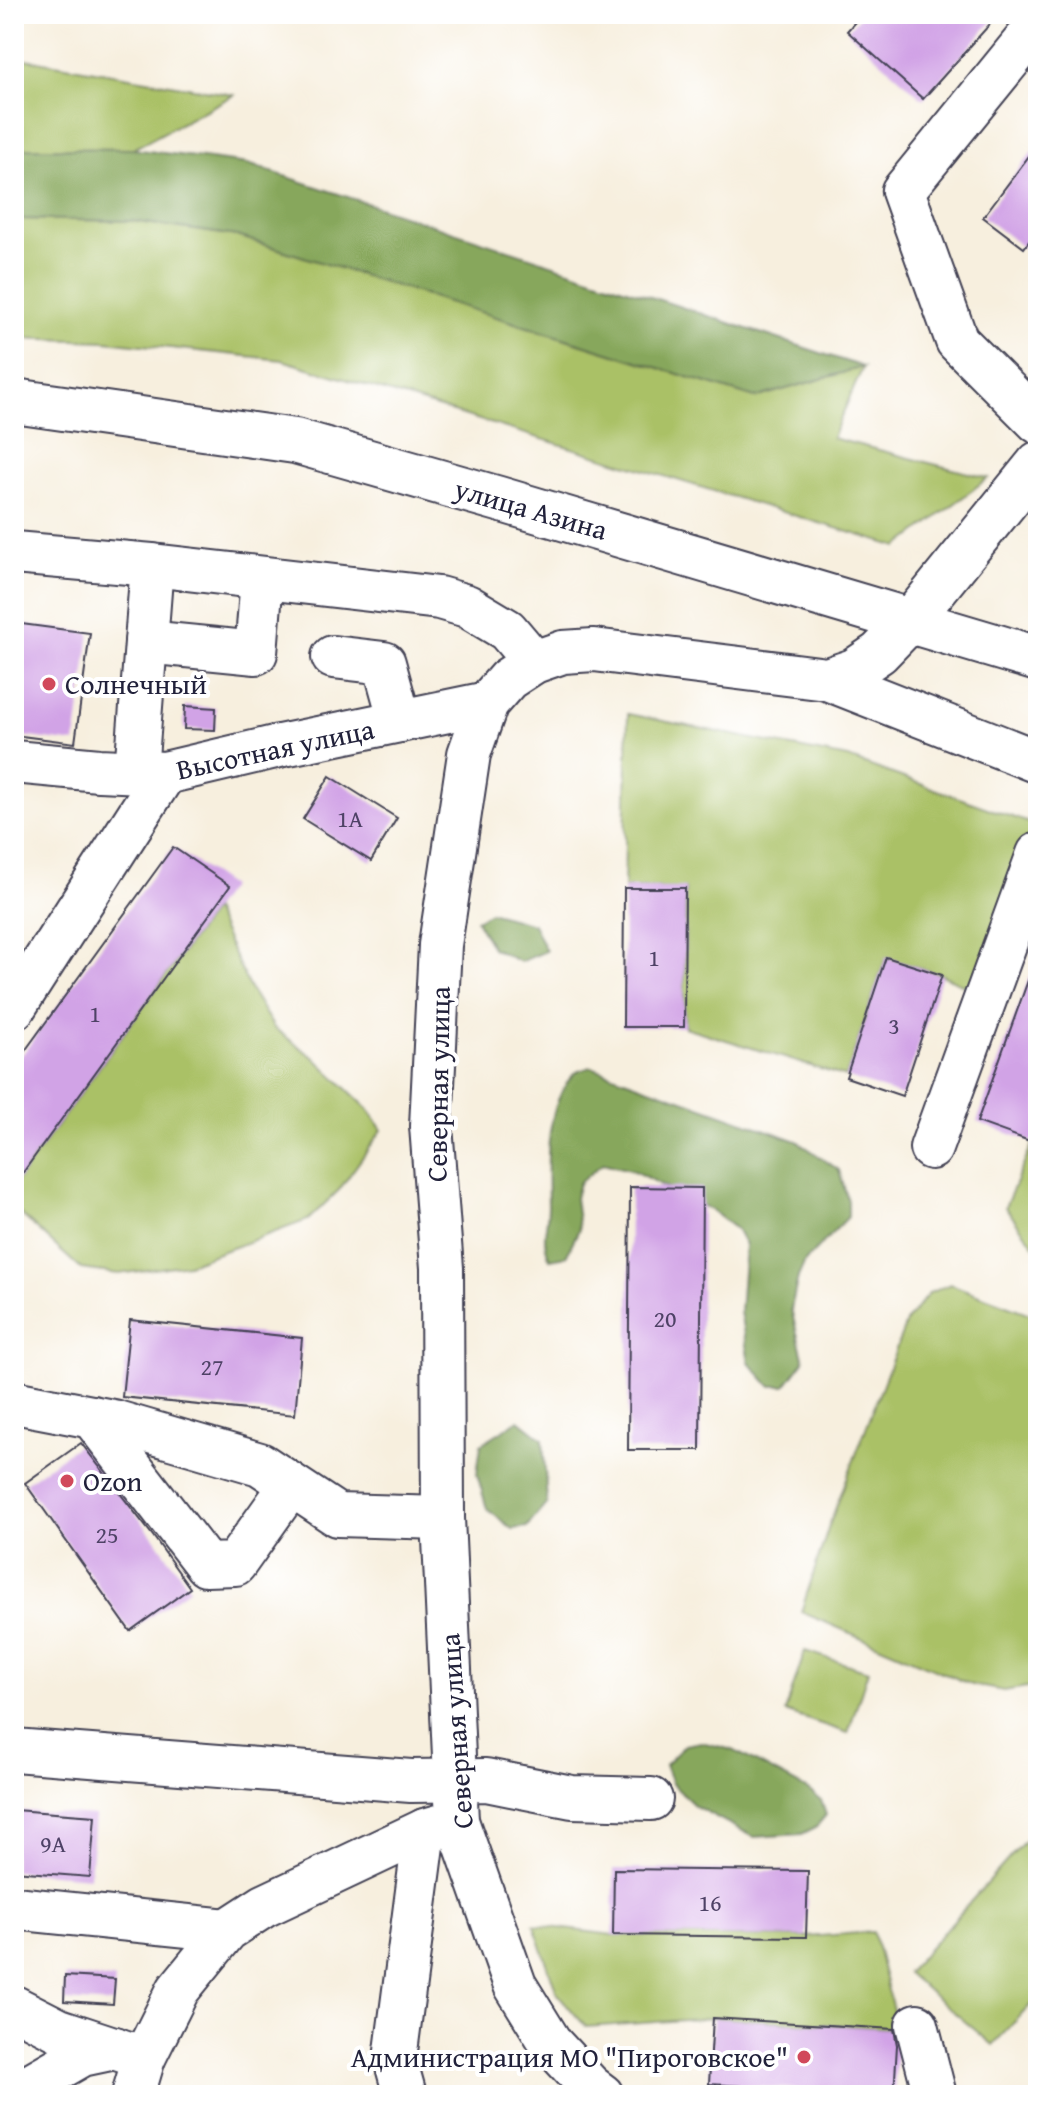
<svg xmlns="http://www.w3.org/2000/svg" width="1052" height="2109" viewBox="0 0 1052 2109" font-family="'Gentium Book Plus',serif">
<rect width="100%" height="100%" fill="#fff"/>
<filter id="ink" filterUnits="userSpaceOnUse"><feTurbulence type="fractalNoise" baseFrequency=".0125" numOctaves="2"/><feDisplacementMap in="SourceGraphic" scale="16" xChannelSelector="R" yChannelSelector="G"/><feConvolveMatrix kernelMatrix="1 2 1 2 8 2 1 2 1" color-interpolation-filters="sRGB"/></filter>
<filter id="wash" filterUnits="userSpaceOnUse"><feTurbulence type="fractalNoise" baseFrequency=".006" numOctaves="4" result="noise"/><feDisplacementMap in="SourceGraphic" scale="32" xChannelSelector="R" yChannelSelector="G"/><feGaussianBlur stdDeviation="1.8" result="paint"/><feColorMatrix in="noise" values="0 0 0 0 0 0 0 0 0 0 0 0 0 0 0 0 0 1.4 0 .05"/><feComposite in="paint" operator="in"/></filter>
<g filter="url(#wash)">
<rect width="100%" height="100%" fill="#f7efde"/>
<g fill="#aac166" stroke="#667250" stroke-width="2">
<polygon points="14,57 234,95 133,149 14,148"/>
<polygon points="14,219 132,221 237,236 755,398 863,367 832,438 988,478 898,547 282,360 105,341 14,338"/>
<polygon points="628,714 848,758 1035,825 974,990 942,975 886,958 846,1077 684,1027 685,889 624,888"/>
<polygon points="213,910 249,987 274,1028 316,1059 368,1109 382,1130 339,1190 308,1220 188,1264 119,1274 81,1269 14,1208 14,1185"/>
<polygon points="1038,1132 1038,1250 1005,1207"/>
<polygon points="950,1284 1038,1317 1038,1682 1027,1687 1004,1691 972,1685 801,1612 830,1523 907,1320 929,1293"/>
<polygon points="805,1651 868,1671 848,1733 785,1712"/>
<polygon points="1038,1826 1038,1997 993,2045 907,1973"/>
<polygon points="534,1925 613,1935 806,1937 873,1932 898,2029 713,2018 586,2027 557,1993"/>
</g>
<g fill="#87a75b" stroke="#54644b" stroke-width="2">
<polygon points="14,148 133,149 248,164 863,367 755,398 237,236 132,221 14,219"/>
<polygon points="490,912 533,924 546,951 520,962 492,948 476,920"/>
<path d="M591,1067L797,1141L839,1170L848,1201V1217L805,1261L798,1277L791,1309L804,1361L785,1386H770L749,1362L740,1312L745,1245L737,1230L711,1210L634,1171L603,1163L579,1183L575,1198L579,1229L566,1256L550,1259C540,1236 548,1228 548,1205C547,1164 544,1106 574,1074C578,1070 585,1069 591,1067Z"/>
<polygon points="519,1420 543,1439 547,1503 527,1527 512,1529 487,1509 477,1474 481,1444"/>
<polygon points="701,1742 733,1750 808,1790 821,1800 826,1815 816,1827 802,1834 754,1837 695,1806 672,1784 665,1765 685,1745"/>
</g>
<g id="blocks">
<g fill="#d1a3e6">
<polygon points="862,14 999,14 923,99 847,31"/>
<polygon points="1038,144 1038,229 1024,248 983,217"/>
<polygon points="14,623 90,633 75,743 14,735"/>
<polygon points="185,706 216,708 215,730 184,729"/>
<polygon points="330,776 397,818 371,861 303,819"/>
<polygon points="173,847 230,886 14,1185 14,1066"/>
<polygon points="624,888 685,888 684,1027 623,1027"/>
<polygon points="886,957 942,975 902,1096 846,1077"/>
<polygon points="1035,961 1038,962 1038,1144 977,1122"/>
<polygon points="630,1187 702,1188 700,1450 628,1450"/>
<polygon points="130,1320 302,1338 295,1415 122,1397"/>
<polygon points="81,1443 153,1536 190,1588 130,1631 25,1483"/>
<polygon points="14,1810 95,1816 90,1877 14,1871"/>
<polygon points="614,1869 808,1871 806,1937 613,1935"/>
<polygon points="65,1976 115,1979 113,2004 64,2001"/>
<polygon points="713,2018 894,2029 897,2045 894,2095 709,2084"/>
</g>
</g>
</g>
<g filter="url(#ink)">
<use href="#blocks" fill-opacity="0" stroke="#424153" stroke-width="2"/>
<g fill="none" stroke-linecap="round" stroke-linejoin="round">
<defs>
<g id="minor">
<polyline points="1038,25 903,191 957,341 1038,422"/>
<polyline points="14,553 152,565 439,598 467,606 507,630 534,662"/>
<polyline points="146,642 256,653 262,578"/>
<polyline points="333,657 384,663 400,721"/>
<polyline points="827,679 1038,762"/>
<polyline points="14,762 99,770 165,773 279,746 487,703"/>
<polyline points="136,771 152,565"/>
<polyline points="14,1008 165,773"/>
<polyline points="931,1148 1038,854"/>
<polyline points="14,1402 113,1421 260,1464 337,1515 443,1518"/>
<polyline points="92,1417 206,1565 235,1564 291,1485"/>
<polyline points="14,1750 411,1781 486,1780 572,1797 651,1799"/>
<polyline points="14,1908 227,1930"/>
<polyline points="14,2007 59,2030 144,2058"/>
<polyline points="917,2025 935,2095"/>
<polyline points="14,2087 30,2085 82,2055 115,2048"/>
<polyline points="133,2095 144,2058 178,1990 227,1930 264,1906 425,1830 457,1821"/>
<polyline points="405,2095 395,2059 425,1830"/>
<polyline points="602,2095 590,2086 552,2045 515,1985 457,1821 443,1518 442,1268 431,1126 440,945 469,754 487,703 508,679 534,662 563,652 594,650 827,679 854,670 879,653 911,620 1038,463"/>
</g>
<polyline id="major" points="14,401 295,441 499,499 1038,659"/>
</defs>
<use href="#minor" stroke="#424153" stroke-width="46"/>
<use href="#major" stroke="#424153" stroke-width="48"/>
<use href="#minor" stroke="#fff" stroke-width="42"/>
<use href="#major" stroke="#fff" stroke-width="44"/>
</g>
</g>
<g fill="#d1495b" stroke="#fff" stroke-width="3">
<circle cx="49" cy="684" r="8"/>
<circle cx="67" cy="1481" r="8"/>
<circle cx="804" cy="2057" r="8"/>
</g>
<g text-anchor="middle" stroke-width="8" stroke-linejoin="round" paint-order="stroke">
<g font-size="24" fill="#4e4266">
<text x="350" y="827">1А</text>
<text x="654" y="966">1</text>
<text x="95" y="1022">1</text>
<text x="894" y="1034">3</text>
<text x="665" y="1327">20</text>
<text x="212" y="1375">27</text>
<text x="107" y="1543">25</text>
<text x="53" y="1852">9А</text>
<text x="710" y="1911">16</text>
</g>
<g font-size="28" fill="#22223b" stroke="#fff">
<text transform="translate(531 509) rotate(16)" y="10">улица Азина</text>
<text transform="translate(275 749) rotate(-12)" y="10">Высотная улица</text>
<text transform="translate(438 1084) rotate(-89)" y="10">Северная улица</text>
<text transform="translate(456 1731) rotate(-94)" y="10">Северная улица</text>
</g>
<g font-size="28" fill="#22223b" stroke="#fff" text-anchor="start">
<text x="65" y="694">Солнечный</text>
<text x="83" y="1491">Ozon</text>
<text x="788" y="2067" text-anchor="end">Администрация МО "Пироговское"</text>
</g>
</g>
<rect width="1052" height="2109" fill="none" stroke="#fff" stroke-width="48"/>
</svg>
